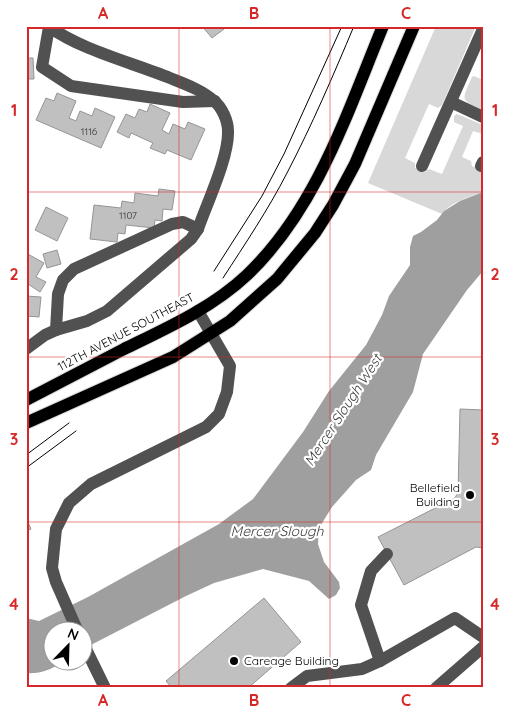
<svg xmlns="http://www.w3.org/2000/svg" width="509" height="714" viewBox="0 0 509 714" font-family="Quicksand,sans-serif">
<rect width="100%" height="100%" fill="#fff"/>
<g fill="#d8d8d8">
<path d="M436,26H476L442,105L438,108L429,104L405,158L415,163V168L425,172L429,169L442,174L463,126L454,122V116L457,114L483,125V134L473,131L462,157L471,161L472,166L483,171V192C470,197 450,202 442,214L368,183Z"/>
<path d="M474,76L483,80V110C459,100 462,100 472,77Z"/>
</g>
<path fill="#9f9f9f" d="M483,192V271L467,290L423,354L413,392L376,455L371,470L356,480L332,507L319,528L318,544L324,562L339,582L340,588L336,595L329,599L309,581L263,569L214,583L186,596L83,649L82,632H52V662H62C51,670 40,674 26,673V618L39,621L88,597L219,524L253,499L303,432L329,391L366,345L382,315L389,296L410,265V247L413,236L421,232L437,220L444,211L460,201Z"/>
<g fill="#c0c0c0" stroke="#959595">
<polygon points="202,26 228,26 212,38"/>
<polygon points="26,40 27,58 33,58 34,79 26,79"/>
<polygon points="57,93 76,101 69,118 76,121 80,111 92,116 95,108 115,117 101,148 36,120 46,98 54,101"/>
<polygon points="150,104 170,113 162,130 169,134 173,124 185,129 188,122 205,129 191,160 167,150 165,154 150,148 153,143 131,133 129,138 117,132 126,114 135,118 139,109 147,112"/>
<polygon points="159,189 175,191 172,210 163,209 162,221 155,220 154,228 126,225 125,234 118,233 117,242 90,239 94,205 121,208 122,201 134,203 135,193 158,196"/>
<polygon points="46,207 68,218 57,241 35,230"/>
<polygon points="57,250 61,264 47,268 43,254"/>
<polygon points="26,253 44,263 36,277 46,282 40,292 28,284 26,286"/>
<polygon points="26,296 41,297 39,317 26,316"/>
<polygon points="460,409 483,410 483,548 476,547 404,585 378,537 455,498 458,492"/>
<polygon points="26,518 31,529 26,531"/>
<polygon points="264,598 301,642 248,688 172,688 166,681"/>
</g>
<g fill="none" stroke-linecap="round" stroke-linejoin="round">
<defs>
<g id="major">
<path d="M26,400C59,383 92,366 124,349C167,328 212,308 247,275C317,208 347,113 383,26"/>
<polyline points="26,423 173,357 230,321 277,279 315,233 333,205 355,164 414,26"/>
</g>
</defs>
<use href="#major" stroke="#dbdbdb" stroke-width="14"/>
<g stroke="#515151" stroke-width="12">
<polyline points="49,27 42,67 71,86 183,102 215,101"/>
<polyline points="451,102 483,117"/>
<polyline points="422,166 483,29"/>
<polyline points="481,166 483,162"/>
<polyline points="56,330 58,294 63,280 74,269 172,224 183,222 198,229"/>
<path d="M26,349L45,335L56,330L87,321L107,311L191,239L198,229C207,203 229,157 228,131C228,121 222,107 214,101C202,90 185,84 170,78C131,62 83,51 48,26"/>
<polyline points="78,632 56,582 52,568 56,529 69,503 91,484 206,427 219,414 227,392 230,366 198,311"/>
<polyline points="82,641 105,688"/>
<polyline points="380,661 361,605 371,571 387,554"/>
<polyline points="291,688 307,676 362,669 380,661 455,618 483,637"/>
<polyline points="436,688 483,647"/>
</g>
<use href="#major" stroke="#000" stroke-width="12"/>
<g stroke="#000" stroke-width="1">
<polyline points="214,271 262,196 284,154 342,26"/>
<path d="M223,278C245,244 268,210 287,173C312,125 333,76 354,26"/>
<polyline points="26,455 69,423"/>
<polyline points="26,468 76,431"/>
</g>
</g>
<path fill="none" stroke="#d62828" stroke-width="1" stroke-opacity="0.55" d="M179,26V688M330,26V688M26,192H483M26,357H483M26,522H483"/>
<g fill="#000" stroke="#fff" stroke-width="2">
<circle cx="470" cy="495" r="5"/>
<circle cx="234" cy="661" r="5"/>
</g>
<g text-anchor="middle" stroke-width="4.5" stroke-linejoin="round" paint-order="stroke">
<g font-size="10" fill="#303030">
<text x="89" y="135">1116</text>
<text x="128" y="219">1107</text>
</g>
<g font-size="12" fill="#000" stroke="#fff">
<text transform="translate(126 332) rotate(-28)" y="4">112TH AVENUE SOUTHEAST</text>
</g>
<g font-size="12" fill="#000" stroke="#fff" text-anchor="end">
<text x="460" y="492">Bellefield<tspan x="460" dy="14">Building</tspan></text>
<text x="244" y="665" text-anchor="start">Careage Building</text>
</g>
<g font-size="14" font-style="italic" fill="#404040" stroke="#fff">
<text transform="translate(343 410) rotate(-57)" y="5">Mercer Slough West</text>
<text x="277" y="536">Mercer Slough</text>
</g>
</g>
<rect width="509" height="714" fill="none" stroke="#ffffff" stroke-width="55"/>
<g transform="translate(68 646) rotate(23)"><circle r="24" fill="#ffffff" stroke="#999999"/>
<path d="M0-4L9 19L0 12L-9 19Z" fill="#000000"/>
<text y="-8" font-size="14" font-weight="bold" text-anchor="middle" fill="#000000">N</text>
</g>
<rect x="28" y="28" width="454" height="658" fill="none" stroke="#d62828" stroke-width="2"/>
<g font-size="16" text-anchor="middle" font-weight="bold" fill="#d62828">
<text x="103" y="19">A</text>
<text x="254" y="19">B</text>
<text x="406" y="19">C</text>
<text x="14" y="116">1</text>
<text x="495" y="116">1</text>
<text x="14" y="280">2</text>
<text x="495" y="280">2</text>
<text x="14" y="445">3</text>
<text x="495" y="445">3</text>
<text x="14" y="610">4</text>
<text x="495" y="610">4</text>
<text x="103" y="706">A</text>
<text x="254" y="706">B</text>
<text x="406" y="706">C</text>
</g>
</svg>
